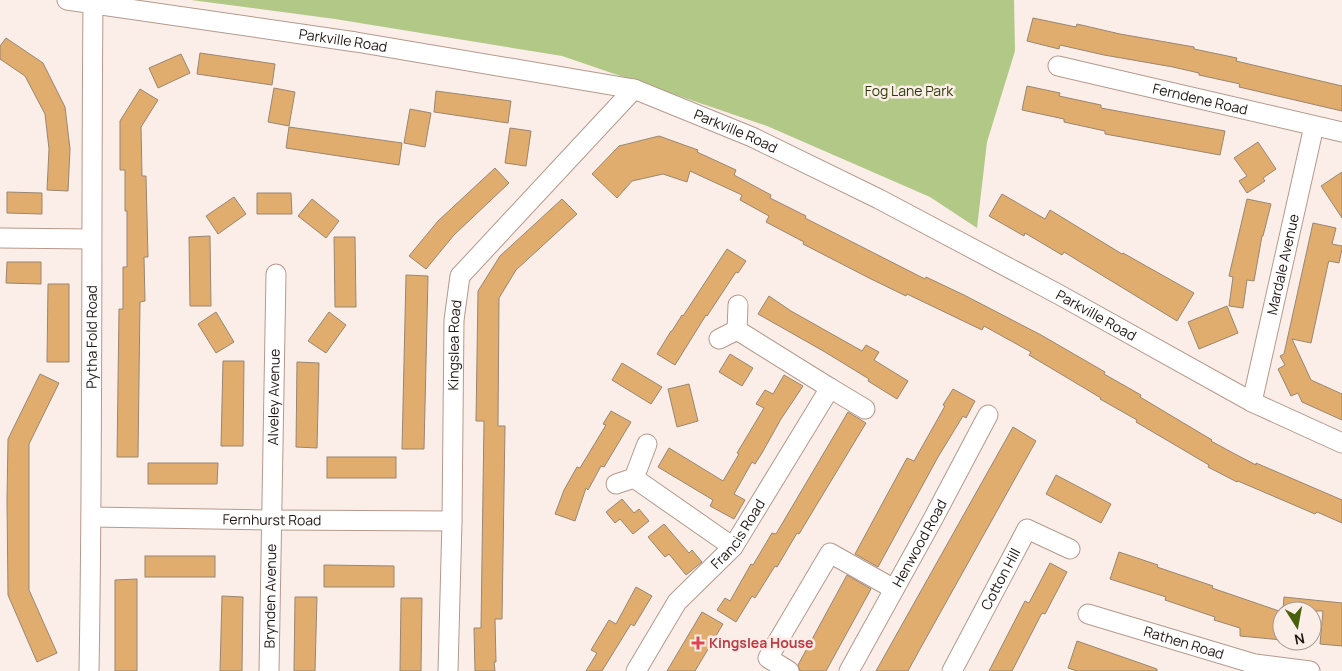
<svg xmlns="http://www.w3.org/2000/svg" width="1342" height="671" viewBox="0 0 1342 671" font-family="Manrope,sans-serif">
<rect width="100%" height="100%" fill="#fbeee9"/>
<polygon fill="#b1c887" points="191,0 1014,0 1015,51 987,142 977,228 930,197 767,126 562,56 335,19"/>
<g fill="#e0ad6e" stroke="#998671">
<polygon points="1033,18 1076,27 1077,24 1120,34 1194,47 1194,49 1237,58 1236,61 1342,86 1342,111 1239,87 1240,84 1199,75 1199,73 1173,67 1104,55 1060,45 1059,49 1027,41"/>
<polygon points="6,38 43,63 65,107 70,149 68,191 47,190 49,149 45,114 25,76 0,59 0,46"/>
<polygon points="200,53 275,64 272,85 197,74"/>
<polygon points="181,54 190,73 158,88 149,68"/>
<polygon points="1027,86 1060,93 1059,96 1101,105 1101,108 1225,131 1220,155 1105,134 1105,131 1064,122 1064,119 1022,110"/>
<polygon points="274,88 295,92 289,126 268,122"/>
<polygon points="140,89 158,100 141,127 142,176 146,176 148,257 144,257 145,301 140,302 138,457 117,457 119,309 123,309 123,267 127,267 127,211 125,211 125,170 120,170 120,121"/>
<polygon points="436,91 511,101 508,123 434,112"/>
<polygon points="410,109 431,113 425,147 404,143"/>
<polygon points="289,127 402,143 399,165 286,148"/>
<polygon points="510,128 531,131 526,166 505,163"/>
<polygon points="659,136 698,150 697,152 736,170 734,175 771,195 770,198 806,216 805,218 925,279 926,277 964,295 1041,335 1105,372 1104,374 1141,395 1140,397 1212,440 1211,441 1233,453 1256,465 1256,463 1342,500 1342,523 1317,512 1315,514 1238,481 1237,482 1208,467 1209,465 1136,422 1137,420 1100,399 1101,398 1029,355 1031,352 984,326 982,330 907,294 906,296 869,278 803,244 804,242 766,222 769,216 740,200 742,195 690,171 687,182 663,174 632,181 617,198 592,174 619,146"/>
<polygon points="1258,142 1276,169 1263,178 1265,181 1247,193 1239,181 1247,176 1234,158"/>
<polygon points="495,168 509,183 454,235 426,269 409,256 438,221"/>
<polygon points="1342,172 1342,218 1321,186"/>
<polygon points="7,192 42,193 42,214 7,213"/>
<polygon points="257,193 291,193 292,214 257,214"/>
<polygon points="1002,194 1045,219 1050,210 1122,254 1123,253 1194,293 1177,321 1064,252 1062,255 1025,233 1024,236 989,216"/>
<polygon points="234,197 246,214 218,234 206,216"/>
<polygon points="312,199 339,221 326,238 298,216"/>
<polygon points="562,199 577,214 516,270 499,298 498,426 505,426 502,619 495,619 496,662 494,662 495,671 475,671 474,628 481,628 484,421 476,421 478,291 500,256"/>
<polygon points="1247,199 1271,204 1263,236 1262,236 1254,281 1247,280 1243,308 1229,306 1233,277 1229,276"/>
<polygon points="1313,223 1336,228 1332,244 1342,246 1342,249 1339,263 1329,261 1328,264 1311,343 1292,339 1311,380 1342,394 1342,420 1302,402 1298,393 1291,396 1278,369 1285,365 1280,356 1284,354"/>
<polygon points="210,236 211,306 190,306 189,237"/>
<polygon points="334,237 355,237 356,307 335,307"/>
<polygon points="727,249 746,261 738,273 736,272 707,316 706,315 675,365 657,354 671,331 672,331 682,315 683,316"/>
<polygon points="7,262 41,262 41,284 6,283"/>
<polygon points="406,275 428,276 424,449 402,449"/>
<polygon points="48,284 69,284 69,362 47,362"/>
<polygon points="769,296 791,311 862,351 866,345 879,352 874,360 908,381 897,399 868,381 869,379 825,352 758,314"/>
<polygon points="1227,306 1238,333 1199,349 1188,322"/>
<polygon points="216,312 234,342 216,353 198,324"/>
<polygon points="329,312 346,325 326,353 308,341"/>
<polygon points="730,354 753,368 742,386 719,372"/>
<polygon points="223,361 244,361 243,446 221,446"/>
<polygon points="297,362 319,363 317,448 296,447"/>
<polygon points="622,363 662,387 651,404 612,380"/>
<polygon points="40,374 59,383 29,444 29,590 57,653 37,662 8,595 7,500 8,439"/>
<polygon points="784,375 803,386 781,419 762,453 755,464 752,462 734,494 745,500 734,519 710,506 713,500 658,467 669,448 723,481 739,454 737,453 764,408 756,404 765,390 773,394"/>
<polygon points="689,384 698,421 677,427 668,389"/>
<polygon points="953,389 975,401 966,418 963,416 938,457 878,567 855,554 907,458 914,461 945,406 943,405"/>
<polygon points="611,411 631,422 604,467 601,466 588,490 586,488 575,521 555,514 564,490 577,467 580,468 606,425 603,424"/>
<polygon points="848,412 866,423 799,534 797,533 777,567 775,566 755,598 752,596 736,622 717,610 725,598 730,601 751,564 753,565 772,533 776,534"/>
<polygon points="1013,427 1036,441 920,649 908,671 876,671"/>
<rect x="327" y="457" width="69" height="21"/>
<polygon points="148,463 218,463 217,484 148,484"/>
<polygon points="1056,475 1111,504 1101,523 1046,494"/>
<polygon points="622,499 634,513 639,509 649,521 633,534 620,519 615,523 606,512"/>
<polygon points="664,524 689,553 692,550 702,562 686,575 669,554 665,557 648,537"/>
<polygon points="1119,552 1158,565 1157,567 1213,586 1212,588 1282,612 1282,640 1240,636 1240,628 1214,620 1215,617 1165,600 1166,597 1110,579"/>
<rect x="145" y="556" width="70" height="21"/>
<polygon points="1050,563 1067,572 1045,614 1042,613 1012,671 989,671 1025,601 1029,603"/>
<polygon points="324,565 394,566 394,587 324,587"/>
<polygon points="847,575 871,589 826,671 800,671 798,665"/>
<polygon points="137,579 137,671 115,671 115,580"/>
<polygon points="636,587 652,596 634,626 631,624 602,671 586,671 597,653 591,650 609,620 616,624"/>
<polygon points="222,596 243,597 242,671 220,671"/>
<polygon points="295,597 317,597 315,671 294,671"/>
<polygon points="1284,597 1342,603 1342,646 1320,644 1323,611 1283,611"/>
<polygon points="401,598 422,598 421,671 400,671"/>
<polygon points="702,612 723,624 695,671 667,671"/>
<polygon points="1077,641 1157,669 1157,671 1077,671 1068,668"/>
</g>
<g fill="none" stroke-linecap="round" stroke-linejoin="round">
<defs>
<g id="minor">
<path id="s1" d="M67,0L356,42L634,89L752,137L879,199L1058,294L1252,402L1342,443"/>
<path id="s2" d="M1058,66L1342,132"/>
<polyline points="0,238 91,239"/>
<polyline points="737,330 738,305"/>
<polyline points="830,388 865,409"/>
<path id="s3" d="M1252,402L1314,126"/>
<polyline points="634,478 733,547"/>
<polyline points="616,484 634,478 647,444"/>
<path id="s4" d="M92,517L271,520L452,521"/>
<path id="s5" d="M1088,614L1255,664L1310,671"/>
<path id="s6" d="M89,671C93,448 91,225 93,3"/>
<path id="s7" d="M269,671L276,274"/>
<path id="s8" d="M448,671L452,521L454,320L460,276L634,89"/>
<path id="s9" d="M636,671L677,602L733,547L830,388L737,330L719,339"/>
<polyline points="789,671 768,658 830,553 894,589"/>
<path id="s10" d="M849,671L933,519L988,415"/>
<path id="s11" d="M952,671L1027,529L1070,549"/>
</g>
</defs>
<use href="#minor" stroke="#b5998c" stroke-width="21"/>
<use href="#minor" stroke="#fff" stroke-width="19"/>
</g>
<path fill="#e0444e" stroke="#fbeee9" stroke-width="2" d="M695.5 635.5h5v5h5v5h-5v5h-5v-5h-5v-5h5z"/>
<g text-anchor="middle" stroke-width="5" stroke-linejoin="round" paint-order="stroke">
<g font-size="14" fill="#201611" stroke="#fbeee9">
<text dy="5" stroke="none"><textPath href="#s1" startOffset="279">Parkville Road</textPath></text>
<text dy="5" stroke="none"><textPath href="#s2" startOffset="146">Ferndene Road</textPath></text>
<text dy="5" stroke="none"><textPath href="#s1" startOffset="684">Parkville Road</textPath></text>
<text dy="5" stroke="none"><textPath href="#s3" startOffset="141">Mardale Avenue</textPath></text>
<text dy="5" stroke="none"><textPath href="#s1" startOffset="1089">Parkville Road</textPath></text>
<text dy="5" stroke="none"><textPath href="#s6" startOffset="334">Pytha Fold Road</textPath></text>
<text dy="5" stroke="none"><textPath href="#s8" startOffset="326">Kingslea Road</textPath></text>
<text dy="5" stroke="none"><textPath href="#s7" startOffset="274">Alveley Avenue</textPath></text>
<text dy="5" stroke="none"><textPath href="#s4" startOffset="180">Fernhurst Road</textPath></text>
<text dy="5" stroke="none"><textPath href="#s9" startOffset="172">Francis Road</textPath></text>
<text dy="5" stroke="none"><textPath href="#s10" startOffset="146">Henwood Road</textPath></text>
<text dy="5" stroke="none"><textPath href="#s11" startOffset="104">Cotton Hill</textPath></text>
<text dy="5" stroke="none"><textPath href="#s7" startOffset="75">Brynden Avenue</textPath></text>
<text dy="5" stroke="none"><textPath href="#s5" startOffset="100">Rathen Road</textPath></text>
</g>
<g font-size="14" fill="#2e3d06" stroke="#fbeee9">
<text x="909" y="96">Fog Lane Park</text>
</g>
<g font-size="14" font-weight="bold" fill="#be3a42" stroke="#fbeee9" text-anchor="start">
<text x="709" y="648">Kingslea House</text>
</g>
</g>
<g transform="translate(1297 626) rotate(169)"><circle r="24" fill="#fbeee9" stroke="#a39893"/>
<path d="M0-4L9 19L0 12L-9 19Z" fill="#48600b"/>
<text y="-8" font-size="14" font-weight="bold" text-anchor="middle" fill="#201611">N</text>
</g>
</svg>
